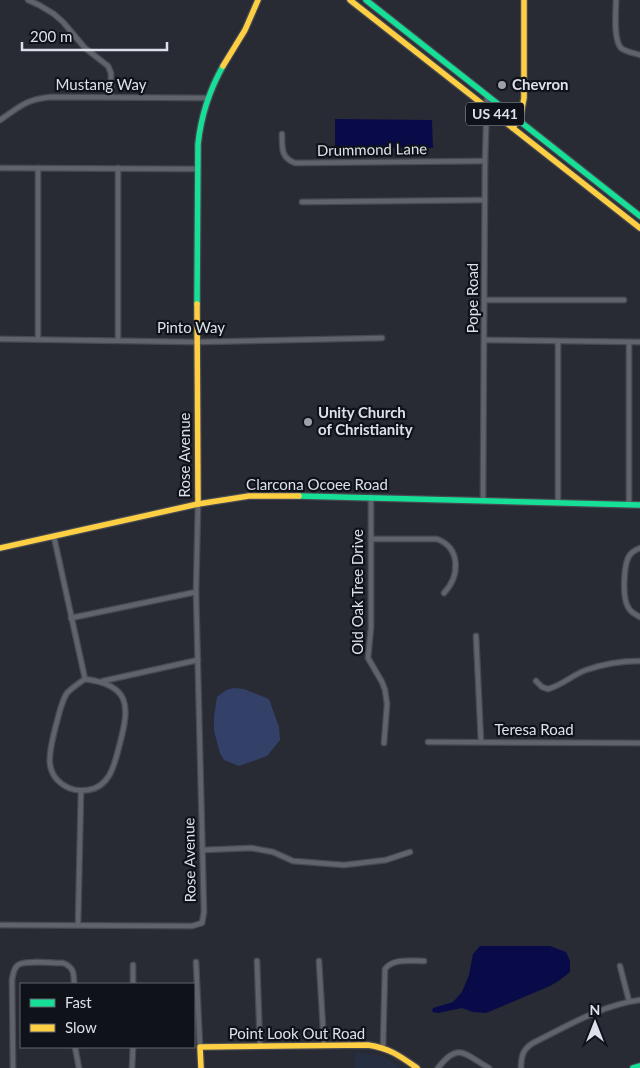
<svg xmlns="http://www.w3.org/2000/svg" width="640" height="1068" viewBox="0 0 640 1068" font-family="Lato,sans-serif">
<rect width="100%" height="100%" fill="#282b33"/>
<polygon fill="#262e41" points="354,1052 376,1055 385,1058 402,1068 355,1068"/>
<polygon fill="#334168" points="234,688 244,689 269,699 279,727 280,740 267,756 239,766 224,760 220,753 214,731 214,717 217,697 226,690"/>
<g fill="#090b49">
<polygon points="335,119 432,120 433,148 335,147"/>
<polygon points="480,946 550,946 566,952 570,961 570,972 560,980 550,986 486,1013 473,1012 462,1008 438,1013 432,1012 433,1008 453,1002 462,992 469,975 473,954"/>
</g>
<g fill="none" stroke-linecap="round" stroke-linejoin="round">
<defs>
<g id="street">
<polyline points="28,0 39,5 54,14 63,22 85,48 108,66 111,73 111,97"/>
<path d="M616,0C616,12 613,39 621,48C626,52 634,53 640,55"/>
<path d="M0,120C20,107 24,100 50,97L208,98"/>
<path d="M282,134C282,148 281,158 295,163L485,161"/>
<polyline points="0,168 197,169"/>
<polyline points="302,202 485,200"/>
<polyline points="486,300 624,300"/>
<polyline points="0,339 197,342 382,338"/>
<polyline points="38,339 38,168"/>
<polyline points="118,340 118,168"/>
<polyline points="485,340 640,342"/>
<polyline points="558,342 558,503"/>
<polyline points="371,497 371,628 368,658 382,682 385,690 387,704 384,743"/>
<polyline points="483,500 485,161 487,96"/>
<polyline points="629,505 629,342"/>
<polyline points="54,537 85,679"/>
<path d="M371,539H437C461,548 460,576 444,593"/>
<path d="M640,548C635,550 630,553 628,558C624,568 622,597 628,607C630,611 636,615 640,617"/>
<polyline points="71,618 196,592"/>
<polyline points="476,636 481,742"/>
<path d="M85,679C130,685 130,705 120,743C115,762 111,787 88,790C81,791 76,791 69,788C41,775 50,750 56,725C59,715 61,702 67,693C72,688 79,683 85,679Z"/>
<polyline points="103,681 198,660"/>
<path d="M536,681L542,687L548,689C563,685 572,675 586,670C603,664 622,661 640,661"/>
<polyline points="428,742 640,743"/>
<polyline points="203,850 251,848 273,852 293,861 344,865 386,860 410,852"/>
<polyline points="0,925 192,926 202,923 204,912 196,592 198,504"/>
<polyline points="78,925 81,791"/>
<polyline points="257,961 260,1046"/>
<polyline points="319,961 324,1045"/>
<polyline points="196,962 200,1047"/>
<polyline points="133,965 133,984"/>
<polyline points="620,966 629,1001"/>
<polyline points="75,1047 79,1068"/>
<path d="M383,1047L385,969C393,958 411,961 424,961"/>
<path d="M13,1068L12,980C13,975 13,969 18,965C25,960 53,963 63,963C74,967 74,974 74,984"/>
<polyline points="132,1068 133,1047"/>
<path d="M438,1068C459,1041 465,1055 489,1068"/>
<path d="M521,1068C521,1056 523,1049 533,1043C567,1026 602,1005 640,1000"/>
</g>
<g id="fast">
<polyline points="366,0 640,216"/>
<path d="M197,304L198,144C201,116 209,91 223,66"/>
<polyline points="299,496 640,505"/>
<polyline points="633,1068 640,1066"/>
</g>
<g id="slow">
<polyline points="350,0 640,228"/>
<polyline points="223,66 245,30 258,0"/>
<polyline points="513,128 521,114 524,98 524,0"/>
<polyline points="197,304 198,504"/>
<polyline points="0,548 198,504 249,496 299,496"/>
<path d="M201,1068L200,1047L368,1045C389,1048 400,1056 417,1068"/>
</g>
</defs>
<use href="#street" stroke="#464950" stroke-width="7"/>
<use href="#fast" stroke="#464950" stroke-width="8"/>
<use href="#slow" stroke="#464950" stroke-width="8"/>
<use href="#street" stroke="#60636a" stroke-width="4.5"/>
<use href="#fast" stroke="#16e098" stroke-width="5.5"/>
<use href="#slow" stroke="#ffcf43" stroke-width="5.5"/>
</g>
<g fill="#9ca1aa" stroke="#0f1219" stroke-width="2">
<circle cx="502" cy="85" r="5"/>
<circle cx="308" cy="422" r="5"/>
</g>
<g text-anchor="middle" stroke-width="4.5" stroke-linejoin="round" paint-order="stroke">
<rect fill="#0f1219" stroke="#9ea2ab" stroke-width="1" x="466" y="102.5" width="58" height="23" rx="4"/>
<g font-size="14" font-weight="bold" fill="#dbe0ea">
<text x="495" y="119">US 441</text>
</g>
<g font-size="15" fill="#dbe0ea" stroke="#0f1219">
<text x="101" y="90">Mustang Way</text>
<text transform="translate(372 150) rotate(-1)" y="5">Drummond Lane</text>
<text transform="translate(473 298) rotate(-90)" y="5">Pope Road</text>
<text x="191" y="333">Pinto Way</text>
<text transform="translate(185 455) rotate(-90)" y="5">Rose Avenue</text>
<text x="317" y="490">Clarcona Ocoee Road</text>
<text transform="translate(358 592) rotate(-90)" y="5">Old Oak Tree Drive</text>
<text x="534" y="735">Teresa Road</text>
<text transform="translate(190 860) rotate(-91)" y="5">Rose Avenue</text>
<text x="297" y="1039">Point Look Out Road</text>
</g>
<g font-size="15" font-weight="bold" fill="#dbe0ea" stroke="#0f1219" text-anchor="start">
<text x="512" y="90">Chevron</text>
<text x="318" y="418">Unity Church<tspan x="318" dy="17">of Christianity</tspan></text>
</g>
</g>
<rect x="20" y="983" width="175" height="65" fill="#0f1219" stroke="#61646d"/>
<rect x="30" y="999" width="25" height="8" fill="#16e098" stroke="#61646d"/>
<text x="65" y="1008" font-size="15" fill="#dbe0ea">Fast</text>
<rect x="30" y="1024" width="25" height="8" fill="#ffcf43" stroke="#61646d"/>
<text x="65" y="1033" font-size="15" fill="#dbe0ea">Slow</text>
<g transform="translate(595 1023)" stroke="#0f1219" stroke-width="4" paint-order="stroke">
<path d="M0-4L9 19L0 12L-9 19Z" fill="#dbe0ea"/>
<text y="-8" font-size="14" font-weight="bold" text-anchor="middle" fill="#dbe0ea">N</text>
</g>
<path d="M22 42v8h145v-8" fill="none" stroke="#dbe0ea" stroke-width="2.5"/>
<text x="30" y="42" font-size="15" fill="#dbe0ea" stroke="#0f1219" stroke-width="4" paint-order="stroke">200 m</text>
</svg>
